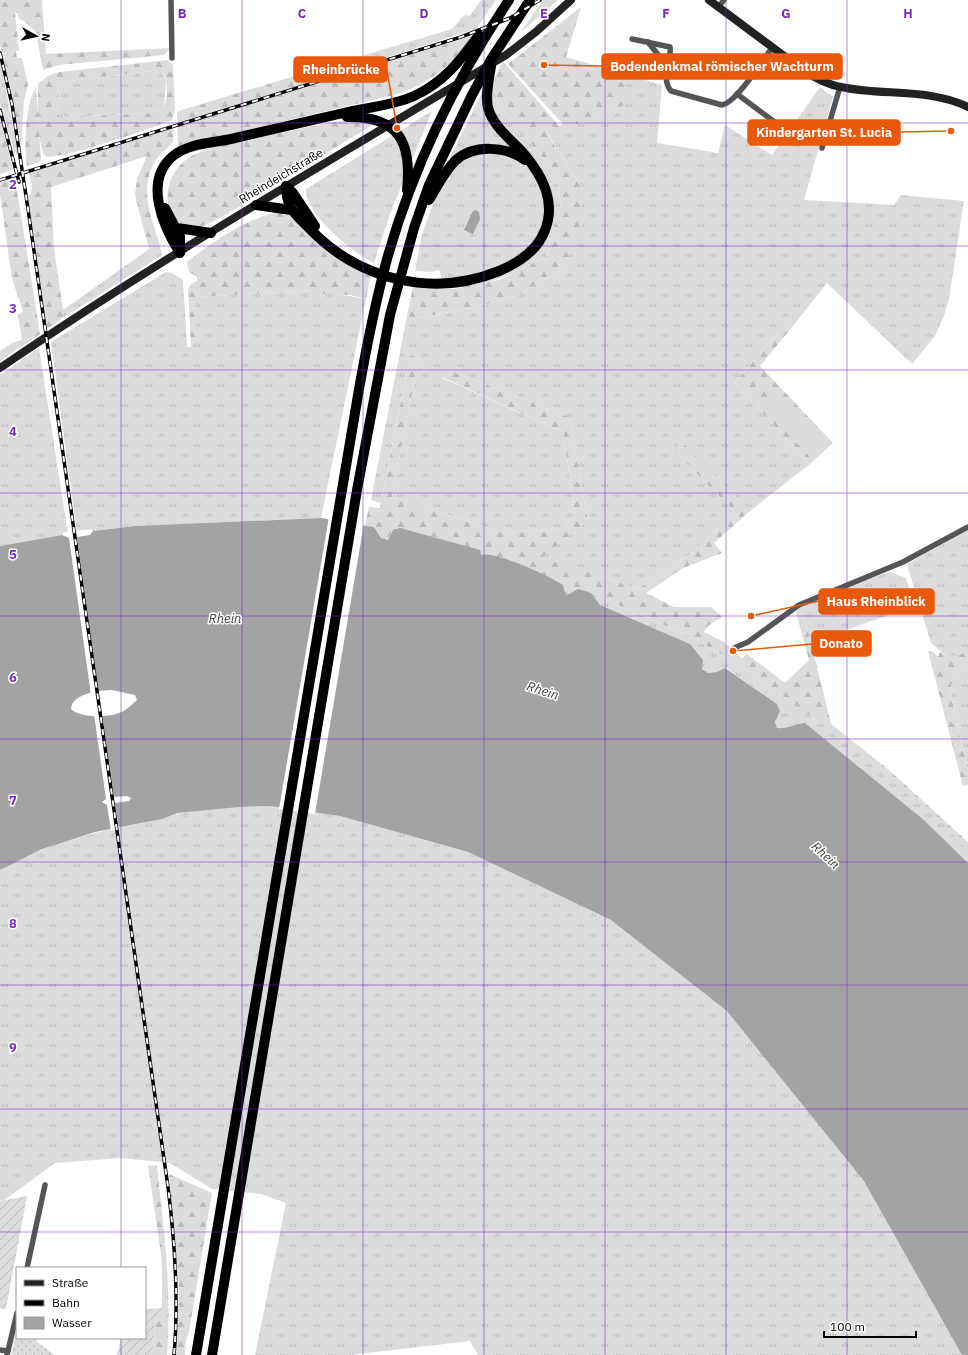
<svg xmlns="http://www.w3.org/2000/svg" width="968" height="1355" viewBox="0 0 968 1355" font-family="'IBM Plex Sans',sans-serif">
<defs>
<pattern id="grass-tufts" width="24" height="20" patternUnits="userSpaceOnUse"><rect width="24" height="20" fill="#dcdcdc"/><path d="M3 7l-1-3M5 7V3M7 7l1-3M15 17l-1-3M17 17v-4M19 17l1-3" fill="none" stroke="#bbb"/></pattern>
<pattern id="forest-firs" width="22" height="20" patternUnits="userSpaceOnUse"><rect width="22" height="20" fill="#dcdcdc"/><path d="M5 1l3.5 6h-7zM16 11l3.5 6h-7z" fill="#bbb"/></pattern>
<pattern id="park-dots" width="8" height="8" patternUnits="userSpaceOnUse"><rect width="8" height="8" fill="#dcdcdc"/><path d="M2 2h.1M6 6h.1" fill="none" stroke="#bbb" stroke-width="1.8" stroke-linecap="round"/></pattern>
<pattern id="garden-furrows" width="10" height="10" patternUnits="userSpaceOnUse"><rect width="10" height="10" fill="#dcdcdc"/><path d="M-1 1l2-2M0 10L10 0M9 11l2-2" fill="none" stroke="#bbb"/></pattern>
</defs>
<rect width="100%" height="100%" fill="#fff"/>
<g fill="url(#grass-tufts)">
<polygon points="481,0 496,0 476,29 344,71 341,62 452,29 464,15 470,16"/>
<polygon points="543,0 558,0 521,32"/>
<polygon points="0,59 18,153 15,154 0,104"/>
<polygon points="161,70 166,81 164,108 153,113 67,117 60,116 57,113 59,87 75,80"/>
<polygon points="625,74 662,85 657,143 718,153 725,125 772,155 820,87 833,97 804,200 894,205 901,195 964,201 949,299 944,316 935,336 912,364 827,283 793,326 787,321 735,383 810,464 750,511 681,443 675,450 735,512 692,553 638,589 542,556 588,521 569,417 448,370 442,378 563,432 575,512 563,529 505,533 392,497 419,357 410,355 381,503 371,500 407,316 417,318 477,307 520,294 564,268 581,187 547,132 563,124 583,124 625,105"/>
<path d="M492,83L498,103L556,174L561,203L547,256C512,274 482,290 442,288V279L439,270L432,272L415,271L422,234L448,162L483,90Z"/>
<path d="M432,111L390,214L374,263C353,253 304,213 306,189Z"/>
<polygon points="159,242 162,255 61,319 63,310"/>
<polygon points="166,272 172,273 183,280 187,347 191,347 195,338 195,297 315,290 366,299 321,518 135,526 77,533 51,342"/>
<polygon points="39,348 68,534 0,546 0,375"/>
<path d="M968,530V650C955,662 942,654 931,643L907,564Z"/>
<polygon points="889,572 906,578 915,606 811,642 800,608 837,590"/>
<path d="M591,593L693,638L733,661L825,726L938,818L968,850V863L924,820L805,723C795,724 786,729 777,728L775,722L780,711L777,704L726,668L717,672L708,673L702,669L690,644L599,605Z"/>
<polygon points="968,666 968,770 950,690 953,679"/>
<path d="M270,806L340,816L468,852L613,921L732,1013L867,1180L966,1355H478L470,1341L350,1355H255L286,1203L261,1194L212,1189L170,1163L121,1158L55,1163L3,1201L0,1200V870C44,843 94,832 144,823C156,820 168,815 179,813C209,808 240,807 270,806Z"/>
</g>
<g fill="url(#forest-firs)" fill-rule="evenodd">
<polygon points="0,0 42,0 46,54 170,48 164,55 59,65 43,70 36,32 24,21 19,19 18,13 15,12 19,51 16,51 17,58 22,58 28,85 24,101 21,147 12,94 0,44"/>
<polygon points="581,7 566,57 625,74 625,105 583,124 563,124 508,64"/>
<path d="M472,36C452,65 434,79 402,93L185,145L178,149L177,112L185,109L341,62L346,75Z"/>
<path d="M168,60L173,65L175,110L172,120C155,127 56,162 45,156C37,144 38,100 38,84L48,76L59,72ZM160,70C170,77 167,98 164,108L153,113L67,117L60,116L57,113L59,87L75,80Z"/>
<polygon points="503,61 559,126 547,133 581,187 582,227 564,268 520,294 477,307 416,318 407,316 413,287 454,289 499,280 547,256 561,203 556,174 498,103 492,83"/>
<path d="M36,87L41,159L40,162L27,166C24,147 25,105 36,87Z"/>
<polygon points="0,117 13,170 0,174"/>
<path d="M346,120L374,124L224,216C216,219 204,228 196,227C157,225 162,176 187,159C206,146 233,144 254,139C285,132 315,125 346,120Z"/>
<path d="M174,128L173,142C169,148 163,151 158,157C138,184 150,214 159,242L149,249L135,195L137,179L147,156L51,187L54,248L63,310L61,319L47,329L28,196L31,194L32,186L29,173Z"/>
<polygon points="15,178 40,334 0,361 0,351 14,342 22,340 18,315 23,311 12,279 0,194 0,183"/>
<path d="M285,211L371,275L366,299L350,295L315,293V290L195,297V338L191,347L188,289L191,284L197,281V277L189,272L187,262C215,240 249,216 285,211Z"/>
<polygon points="787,321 793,326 760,366 833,443 810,464 735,383"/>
<polygon points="410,355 419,357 392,497 505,533 563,529 575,512 563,432 442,377 448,370 569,417 588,521 543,556 638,589 692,553 735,512 674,450 682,442 750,511 714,543 722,553 683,568 646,593 674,607 711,607 722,617 708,626 704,632 724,642 742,659 747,654 785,683 809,660 796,612 800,608 811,642 831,724 889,770 968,842 968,850 937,818 825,726 733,661 693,638 591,593 566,597 563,585 481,555 393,530 388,540 381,538 374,527 365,525 369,507 380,508"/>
<path d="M968,650V666L953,679L950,690L968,770V785L963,786L928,651H932L938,657L940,652C950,657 960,657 968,650Z"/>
<path d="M148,1165L157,1166C164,1229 172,1292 167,1355H153L155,1322L162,1308V1261Z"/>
<polygon points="169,1174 212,1193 189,1332 186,1340 185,1355 176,1355 179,1290"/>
</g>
<polygon fill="url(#park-dots)" points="17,1330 17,1338 37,1338 36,1341 54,1355 11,1355"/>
<g fill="url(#garden-furrows)">
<polygon points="27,1196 6,1309 0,1308 0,1201"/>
<polygon points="162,1308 155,1322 153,1355 117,1355 121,1338 145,1338 145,1309"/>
</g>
<polygon fill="#dcdcdc" points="777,398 823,445 811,458 764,409"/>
<g fill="#a3a3a3" fill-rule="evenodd">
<polygon points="476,210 479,212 480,219 473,234 464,230 473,211"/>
<path d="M321,518L374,527L381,538L388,540L393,530L400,528L480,550L481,555C496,551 549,576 563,585L566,596L578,589L591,593L600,605L690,644L703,660L702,669L708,673L717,672L725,668L777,704L780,711L775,722L777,728C786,729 795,724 805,723L924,820L968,863V1355H962L864,1181L727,1011L611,920L468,852L340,816L270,806L239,807L177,813L162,819L95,832L42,849L0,870V546L68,534L135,526ZM112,690L135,695L137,700C133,703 130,707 125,710C114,718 81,719 71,709C72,693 101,690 112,690Z"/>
</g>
<g fill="#fff">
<polygon points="329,517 364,523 315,814 279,809"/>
<polygon points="92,529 93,531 90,535 77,537 99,693 91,695 69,538 62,535 64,532"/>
<polygon points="102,713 114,797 127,796 131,798 129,801 115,803 119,830 111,831 107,805 102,802 106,799 94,714"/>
</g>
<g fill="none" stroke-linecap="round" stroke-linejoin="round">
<g stroke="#555" stroke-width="5.5">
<polyline points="171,0 172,58"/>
<polyline points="719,6 724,0"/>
<path d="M632,39L670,47C672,61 660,78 671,91L722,105C736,103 763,60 772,48"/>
<polyline points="648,42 667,66"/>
<polyline points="737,94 780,126"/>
<polyline points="822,148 840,87"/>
<polyline points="734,648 748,642 799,605 903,562 968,527"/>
<polyline points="27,1268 45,1185"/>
<polyline points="0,1350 8,1351"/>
<polyline points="7,1355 17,1313"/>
</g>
<g stroke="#222" stroke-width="8">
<path d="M709,0L807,73C818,79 829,85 841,87C882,96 930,88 968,107"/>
<path d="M0,368C164,256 336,157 506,55L537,31L571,0"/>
</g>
<g stroke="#000" stroke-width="10">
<path d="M347,117C399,116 412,142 407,190"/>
<path d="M286,186C286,208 295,214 310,229C359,280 433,298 499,271C518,263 538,250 545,230C556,202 543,177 525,155C512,140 494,128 488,108C485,94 489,80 491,66"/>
<polyline points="286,186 293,193 315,226"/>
<path d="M429,200C437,187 444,172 455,161C473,144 506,146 525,160"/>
<polyline points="256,205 291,210"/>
<polyline points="165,208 180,236 180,252"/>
<polyline points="177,228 211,233"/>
<path d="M180,253C163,226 143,181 173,156C189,143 212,143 231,139C271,130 312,120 352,111C372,107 394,105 414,96C443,83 461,60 479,35"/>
<path d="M196,1355L358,395C366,349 375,304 387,259C413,167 456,79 509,0"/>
<polyline points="212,1355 357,490 390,315 414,228 429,185 472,95 492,58 530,0"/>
</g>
<defs>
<g id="rail">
<path d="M0,53L12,104L28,209L168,1187C175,1243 179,1298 174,1355"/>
<polyline points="0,110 19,182"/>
<polyline points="0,180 461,37 510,18 540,0"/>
</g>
</defs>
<use href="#rail" stroke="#000" stroke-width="3.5"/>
<use href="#rail" stroke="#fff" stroke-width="2" stroke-dasharray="6" stroke-linecap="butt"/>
</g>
<path fill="none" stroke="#7b2cbf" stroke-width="1" stroke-opacity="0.55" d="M121,0V1268M242,0V1355M363,0V1355M484,0V1355M605,0V1355M726,0V1355M847,0V1355M0,123H968M0,246H968M0,370H968M0,493H968M0,616H968M0,739H968M0,862H968M0,985H968M0,1109H968M0,1232H968M121,1338V1355"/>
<g text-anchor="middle" stroke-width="3" stroke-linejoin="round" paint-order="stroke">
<g font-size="12" fill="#000" stroke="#fff">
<text transform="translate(281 176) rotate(-31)" y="4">Rheindeichstraße</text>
</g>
<g font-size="13" font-style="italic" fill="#444" stroke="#fff">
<text x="225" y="623">Rhein</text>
<text transform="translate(543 690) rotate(18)" y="5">Rhein</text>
<text transform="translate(826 855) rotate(43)" y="5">Rhein</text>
</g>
</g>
<g font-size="13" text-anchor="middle" font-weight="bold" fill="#7b2cbf" stroke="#fff" stroke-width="3" stroke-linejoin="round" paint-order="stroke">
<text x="182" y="18">B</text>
<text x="302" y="18">C</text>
<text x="424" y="18">D</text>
<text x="544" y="18">E</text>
<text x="666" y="18">F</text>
<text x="786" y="18">G</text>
<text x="908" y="18">H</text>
<text x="13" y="189">2</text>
<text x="13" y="313">3</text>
<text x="13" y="436">4</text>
<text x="13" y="559">5</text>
<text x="13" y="682">6</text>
<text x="13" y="805">7</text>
<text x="13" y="928">8</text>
<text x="13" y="1052">9</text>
</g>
<path fill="none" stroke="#e8590c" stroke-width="1.5" d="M544 65L602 66M397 128L387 70M951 131L900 132M751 616L819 601M733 651L812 644"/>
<g fill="#e8590c" stroke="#fff" stroke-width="1.5">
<circle cx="544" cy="65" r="4"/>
<circle cx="397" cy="128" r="4"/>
<circle cx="951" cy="131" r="4"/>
<circle cx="751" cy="616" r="4"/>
<circle cx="733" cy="651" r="4"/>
</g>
<g fill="#e8590c" stroke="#e8590c" stroke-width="1.5">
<rect x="602" y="54" width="240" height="25" rx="4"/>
<rect x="294" y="57" width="93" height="25" rx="4"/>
<rect x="748" y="120" width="152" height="25" rx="4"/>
<rect x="819" y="589" width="115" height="25" rx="4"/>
<rect x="812" y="631" width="59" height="25" rx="4"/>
</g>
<g font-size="13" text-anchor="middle" font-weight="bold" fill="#fff">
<text x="722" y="71">Bodendenkmal römischer Wachturm</text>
<text x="341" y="74">Rheinbrücke</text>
<text x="824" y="137">Kindergarten St. Lucia</text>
<text x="876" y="606">Haus Rheinblick</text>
<text x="841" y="648">Donato</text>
</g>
<rect x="16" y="1267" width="130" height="72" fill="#ffffff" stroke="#999999"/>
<rect x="24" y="1280" width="20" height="6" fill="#222222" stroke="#999999"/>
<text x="52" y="1287" font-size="12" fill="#000000">Straße</text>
<rect x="24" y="1300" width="20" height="6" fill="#000000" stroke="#999999"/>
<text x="52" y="1307" font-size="12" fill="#000000">Bahn</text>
<rect x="24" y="1317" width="20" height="12" fill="#a3a3a3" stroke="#999999"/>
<text x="52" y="1327" font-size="12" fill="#000000">Wasser</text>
<g transform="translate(36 36) rotate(98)" stroke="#ffffff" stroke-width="3" paint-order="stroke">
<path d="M0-3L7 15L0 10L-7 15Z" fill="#000000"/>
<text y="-6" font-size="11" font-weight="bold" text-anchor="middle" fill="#000000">N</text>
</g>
<path d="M824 1331v6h92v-6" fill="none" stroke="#000000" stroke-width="2"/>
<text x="830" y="1331" font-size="12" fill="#000000" stroke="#ffffff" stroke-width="3" paint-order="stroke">100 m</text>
</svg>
